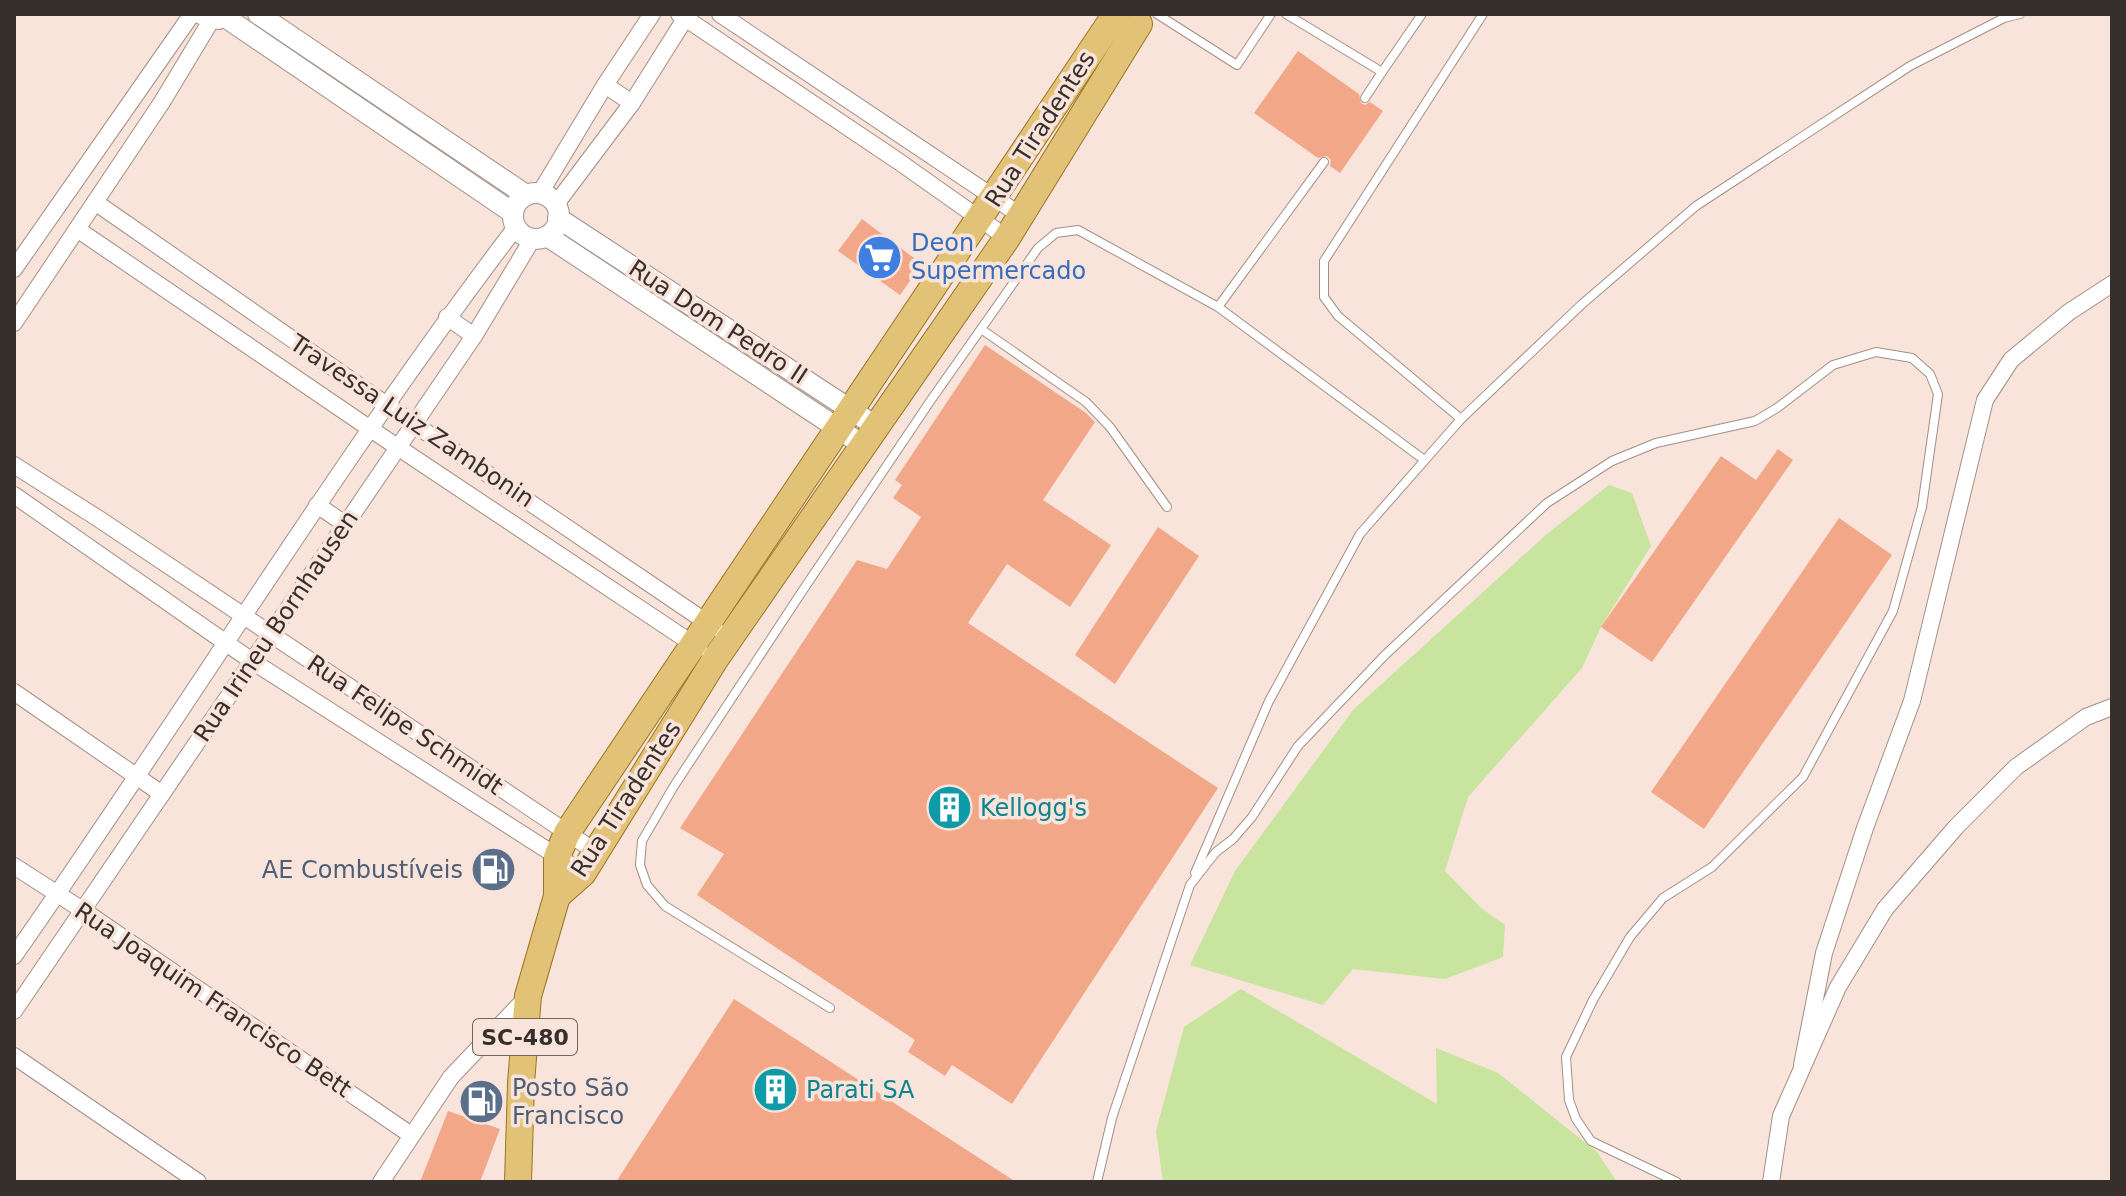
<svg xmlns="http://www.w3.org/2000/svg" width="2126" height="1196" viewBox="0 0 2126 1196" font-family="'DejaVu Sans',sans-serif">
<rect width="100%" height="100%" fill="#f9e4db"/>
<g fill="#c8e49e">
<polygon points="1609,485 1632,493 1651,546 1601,627 1582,668 1468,797 1445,871 1481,908 1505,925 1503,957 1445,979 1353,969 1323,1005 1190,965 1235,871 1353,710 1547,534"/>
<polygon points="1241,989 1437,1104 1436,1048 1498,1073 1597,1152 1617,1182 1163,1182 1156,1131 1184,1027"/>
</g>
<g fill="#f1a788">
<polygon points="1298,51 1359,94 1361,103 1365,105 1370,102 1383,111 1340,173 1330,166 1331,160 1327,156 1318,158 1254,113"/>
<polygon points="862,219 922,264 900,295 838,251"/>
<polygon points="985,345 1086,413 1095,422 1043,500 1111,545 1070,607 1007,564 968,623 1218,788 1012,1104 952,1065 945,1076 908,1052 915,1040 697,895 724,854 680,828 857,560 887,569 921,517 893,498 902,485 895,480"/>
<polygon points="1778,449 1793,460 1652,662 1601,627 1721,456 1756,480"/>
<polygon points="1839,518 1892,555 1704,829 1651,792"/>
<polygon points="1158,527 1199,556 1115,684 1075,655"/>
<polygon points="734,999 1016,1182 616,1182"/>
<polygon points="448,1111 500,1129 480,1182 420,1182"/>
</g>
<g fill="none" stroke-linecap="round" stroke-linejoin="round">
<defs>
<g id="service">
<polyline points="1157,14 1237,65 1271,14"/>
<polyline points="1286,14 1382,72 1422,14"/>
<polyline points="1483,14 1324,261 1324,297 1338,316 1461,419 1581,305 1696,206 1910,66 2004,18 2020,14"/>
<polyline points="1365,98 1382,72"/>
<polyline points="1218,307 1324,162"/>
<polyline points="981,329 1086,402 1110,427 1167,507"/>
<polyline points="1195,873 1269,701 1360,534 1461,419"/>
<polyline points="830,1008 665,906 647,885 640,865 642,841 674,786 803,590 931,400 1038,248 1056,233 1078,230 1218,307 1423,459"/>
<polyline points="1097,1182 1112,1118 1190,885 1216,852 1233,839 1252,817 1298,746 1385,655 1547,503 1612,461 1656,443 1755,421 1777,408 1833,365 1876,352 1912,358 1930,374 1938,394 1922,507 1893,611 1803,777 1712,867 1663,898 1630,937 1593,1000 1566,1057 1569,1100 1576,1119 1591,1141 1677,1182"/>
</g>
<g id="minor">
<polyline points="679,14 898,161 1007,238"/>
<polyline points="720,14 1020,215"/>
<polyline points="605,85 632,103"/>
<polyline points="540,193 605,85 652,14"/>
<polyline points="95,202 414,424 715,628"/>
<polyline points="556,204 632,103 688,14"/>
<polyline points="77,229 369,428 699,648"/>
<polyline points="14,269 192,14"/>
<polyline points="447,317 474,336"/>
<polyline points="14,323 162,102 212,19"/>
<polyline points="14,465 99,519 596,852"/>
<polyline points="14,495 252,661 583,873"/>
<polyline points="317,505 345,524"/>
<polyline points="14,692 162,794"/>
<polyline points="14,866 84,911 411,1135"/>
<path d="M14,956C184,714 337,462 516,227"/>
<polyline points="14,1011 474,336 533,238"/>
<polyline points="14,1056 198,1182"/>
<polyline points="1802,1065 1824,953 1865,828 1912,701 1985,400 2011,360 2069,312 2112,284"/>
<polyline points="381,1182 451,1077 528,996"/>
<polyline points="1771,1182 1781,1116 1838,987 1885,909 1956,827 2016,767 2086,717 2112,707"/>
</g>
<g id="tertiary">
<polyline points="201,14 218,19 230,14"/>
<polyline points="258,14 526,195"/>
<polyline points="225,17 513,213"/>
<circle cx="536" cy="216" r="23"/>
<polyline points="558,218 877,427"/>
<polyline points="547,236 863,445"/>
</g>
<g id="primary">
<polyline points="557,896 583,873 716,658 1007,238 1139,24"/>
<polyline points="518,1182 521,1083 528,996 557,896 557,857 567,833 1116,14"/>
</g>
</defs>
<use href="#service" stroke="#a28f86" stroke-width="10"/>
<use href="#minor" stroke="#a28f86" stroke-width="18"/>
<use href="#tertiary" stroke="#a28f86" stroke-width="22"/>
<use href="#primary" stroke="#9a7522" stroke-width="28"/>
<use href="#service" stroke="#fff" stroke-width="8"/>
<use href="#minor" stroke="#fff" stroke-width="16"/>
<use href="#tertiary" stroke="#fff" stroke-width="20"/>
<use href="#primary" stroke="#e2c277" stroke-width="26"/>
</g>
<defs>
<symbol id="supermarket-disc" viewBox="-11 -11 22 22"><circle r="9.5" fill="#3f7fe0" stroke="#f9e4db"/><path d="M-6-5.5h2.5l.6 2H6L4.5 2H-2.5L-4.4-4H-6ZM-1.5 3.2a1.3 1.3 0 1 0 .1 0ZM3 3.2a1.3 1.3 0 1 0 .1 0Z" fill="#fff"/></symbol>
<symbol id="building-disc" viewBox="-11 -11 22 22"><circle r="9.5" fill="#0f9aa8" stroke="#f9e4db"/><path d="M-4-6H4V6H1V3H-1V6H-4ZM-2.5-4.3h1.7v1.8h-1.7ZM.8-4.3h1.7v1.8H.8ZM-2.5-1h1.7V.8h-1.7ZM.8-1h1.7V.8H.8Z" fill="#fff"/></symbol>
<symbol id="fuel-disc" viewBox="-11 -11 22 22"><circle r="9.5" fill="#5c6f8a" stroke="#f9e4db"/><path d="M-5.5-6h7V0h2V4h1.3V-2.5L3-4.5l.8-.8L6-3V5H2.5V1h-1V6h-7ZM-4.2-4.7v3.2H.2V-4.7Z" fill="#fff"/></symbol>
</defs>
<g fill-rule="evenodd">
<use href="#supermarket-disc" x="854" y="232" width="51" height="51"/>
<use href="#building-disc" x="924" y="782" width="51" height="51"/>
<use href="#fuel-disc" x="468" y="844" width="51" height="51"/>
<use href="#building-disc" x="750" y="1064" width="51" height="51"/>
<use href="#fuel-disc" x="456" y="1076" width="51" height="51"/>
</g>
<g text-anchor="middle" stroke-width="7" stroke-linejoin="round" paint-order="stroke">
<rect fill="#f9e4db" stroke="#716560" stroke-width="2" x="473" y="1019" width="104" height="36" rx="6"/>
<g font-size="22" font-weight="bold" fill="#372f2c">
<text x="525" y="1045">SC-480</text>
</g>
<g font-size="24" fill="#372f2c" stroke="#f9e4db">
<text transform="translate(1040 129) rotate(-57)" y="8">Rua Tiradentes</text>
<text transform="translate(718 322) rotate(33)" y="8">Rua Dom Pedro II</text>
<text transform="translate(412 421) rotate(34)" y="8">Travessa Luiz Zambonin</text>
<text transform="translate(276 626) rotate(-56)" y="8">Rua Irineu Bornhausen</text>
<text transform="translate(405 725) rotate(34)" y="8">Rua Felipe Schmidt</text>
<text transform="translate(626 799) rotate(-57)" y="8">Rua Tiradentes</text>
<text transform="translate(213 1000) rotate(34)" y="8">Rua Joaquim Francisco Bett</text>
</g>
<g font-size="24" fill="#366cbe" stroke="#f9e4db" text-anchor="start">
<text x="911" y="251">Deon<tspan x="911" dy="28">Supermercado</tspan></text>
</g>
<g font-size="24" fill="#0d838f" stroke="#f9e4db" text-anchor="start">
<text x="980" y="816">Kellogg's</text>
<text x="806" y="1098">Parati SA</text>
</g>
<g font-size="24" fill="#4e5e75" stroke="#f9e4db" text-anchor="end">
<text x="463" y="878">AE Combustíveis</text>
<text x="512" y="1096" text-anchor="start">Posto São<tspan x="512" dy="28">Francisco</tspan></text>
</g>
</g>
<rect width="2126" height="1196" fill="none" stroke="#372f2c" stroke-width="32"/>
</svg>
